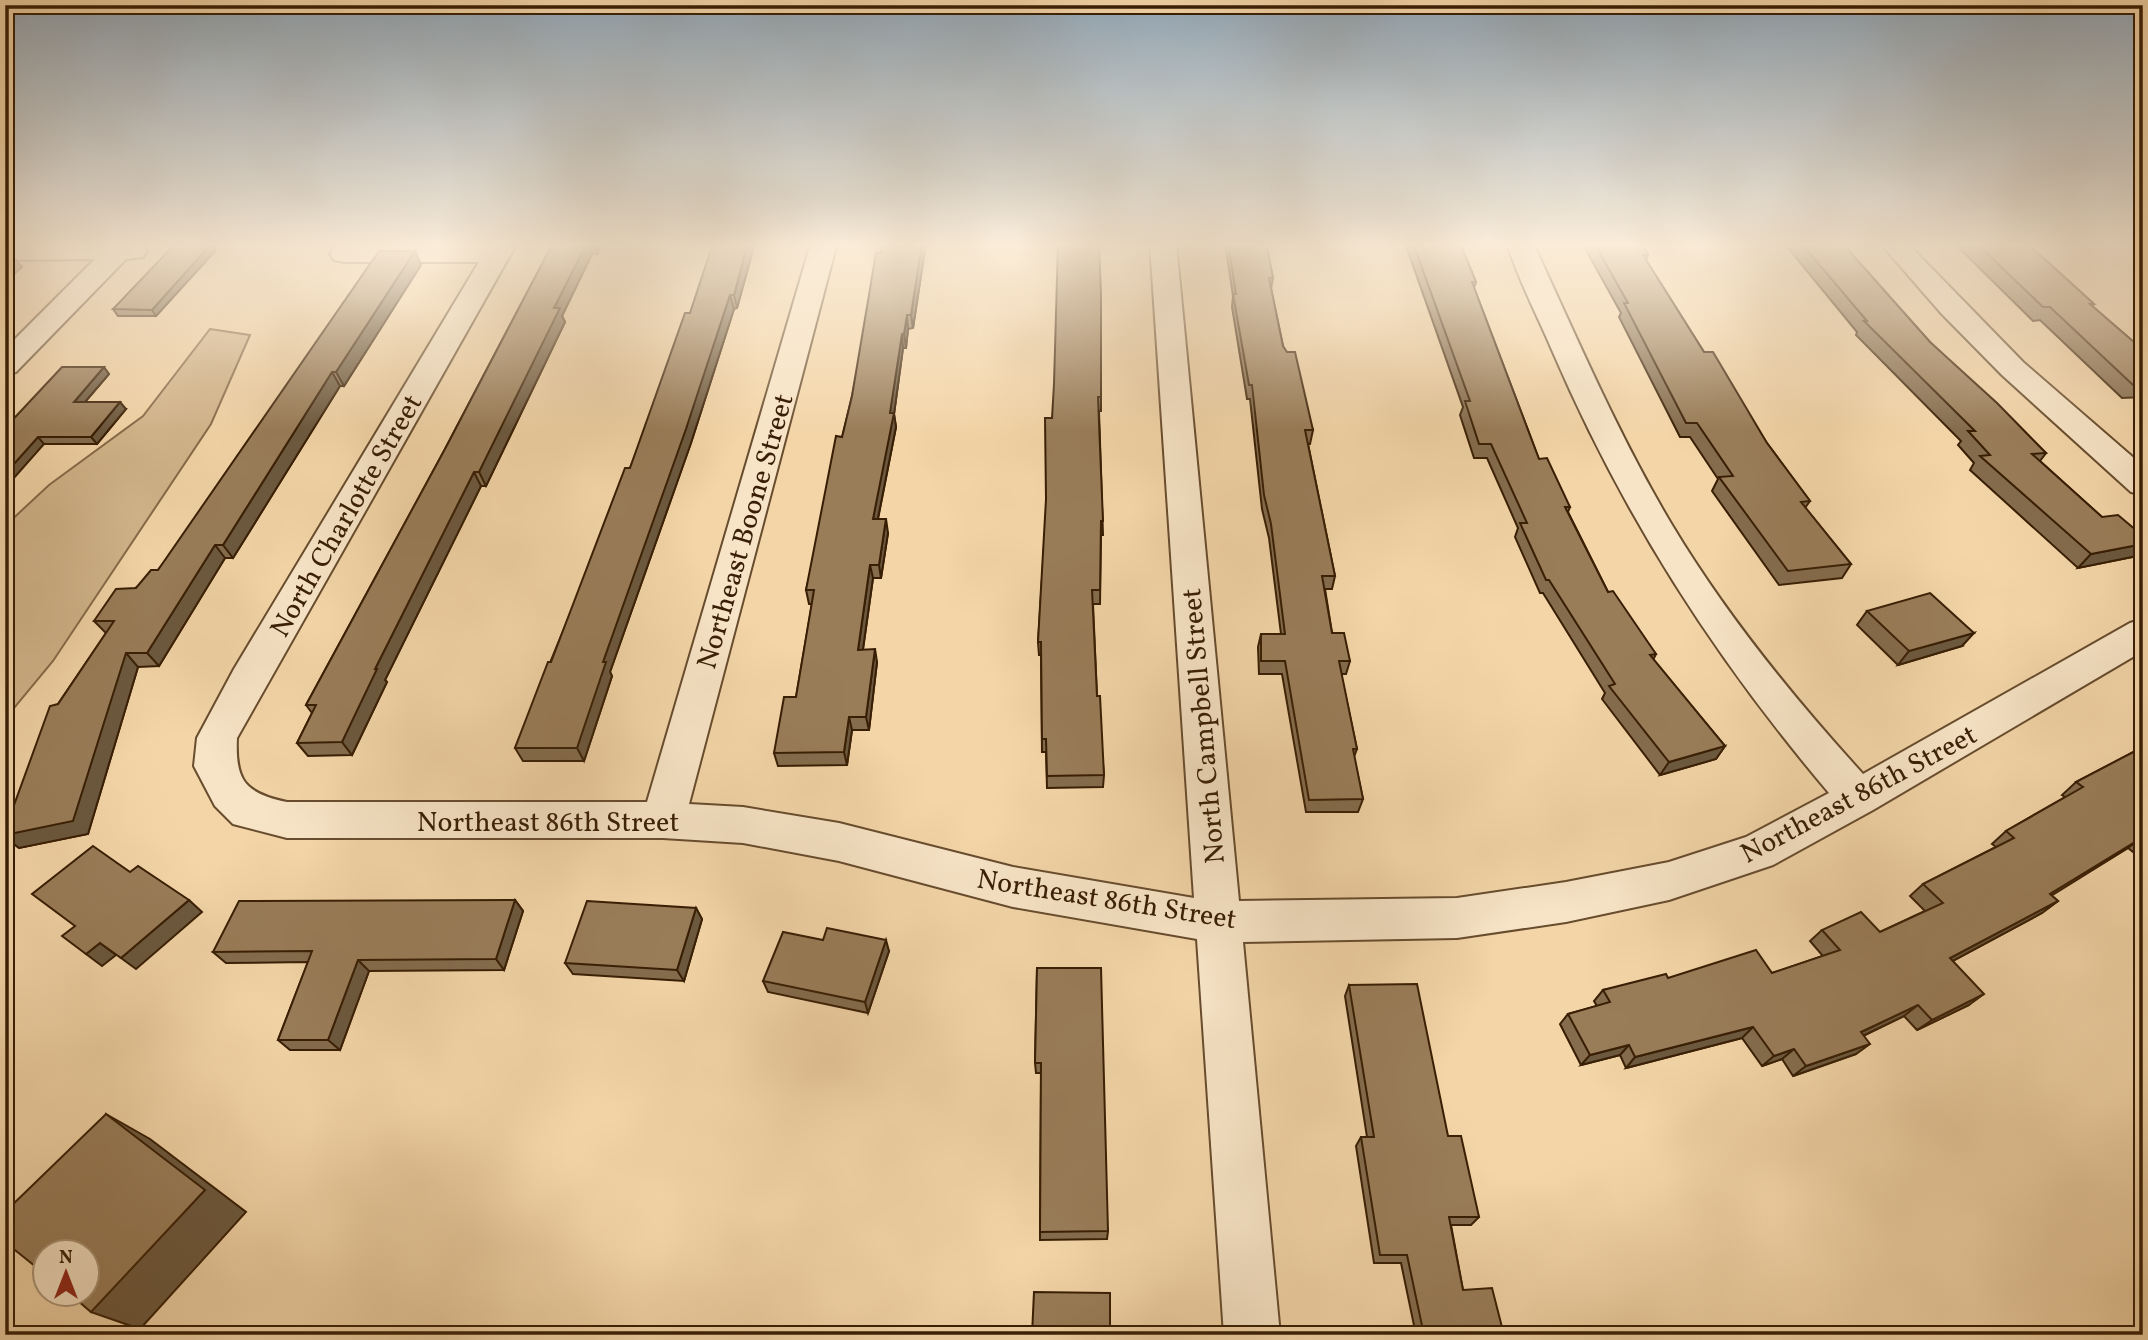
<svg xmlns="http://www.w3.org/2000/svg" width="2148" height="1340" viewBox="0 0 2148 1340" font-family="Vollkorn,serif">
<rect width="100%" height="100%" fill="#f3d5a8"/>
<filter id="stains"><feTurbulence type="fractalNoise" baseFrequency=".00286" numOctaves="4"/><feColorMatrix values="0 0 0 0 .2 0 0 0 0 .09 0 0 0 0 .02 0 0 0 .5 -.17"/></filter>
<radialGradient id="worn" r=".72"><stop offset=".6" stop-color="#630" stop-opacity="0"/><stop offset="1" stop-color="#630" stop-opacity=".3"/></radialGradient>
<polygon fill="#d3b68c" stroke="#866a48" stroke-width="2" points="210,329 250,335 211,424 53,661 5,719 5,526 49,485 143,416"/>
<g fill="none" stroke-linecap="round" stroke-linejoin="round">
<defs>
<g id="minor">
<polygon points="140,243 147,251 143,257 126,259 16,372 5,375 5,349 95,259 5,260 5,244"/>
<path d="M491,243H517L237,738C235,781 245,793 287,802H647L811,243H837L689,804L743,807L839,823L1013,867L1194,898L1150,243H1176L1239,901L1457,898L1566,882L1669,862L1746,837L1829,793C1713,656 1623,515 1552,350C1537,315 1518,279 1507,243H1533C1577,338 1618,435 1672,525C1726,615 1793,697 1863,774L2130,623L2143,619V651L1873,810L1773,865L1669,900L1566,922L1457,938L1243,942L1280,1335H1224L1197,939L1013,907L839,861L743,843L663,838H287L233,824L215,806L194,766L197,738L234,669L479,262H344L334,260L330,254L334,248L344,246H489Z"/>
<polygon points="1880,243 1907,243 2023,362 2143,466 2143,495 2131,492 2002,375 1941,313"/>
</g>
</defs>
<use href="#minor" stroke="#674c2d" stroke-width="4"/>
<use href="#minor" fill="#f7e4c6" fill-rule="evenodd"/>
</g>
<g fill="#846c4d" stroke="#381e04" stroke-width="2">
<polygon points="553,243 603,243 597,254 592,254 562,316 565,322 486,486 481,486 385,680 387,682 352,755 308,756 297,743 312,713 306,705 445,449"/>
<polygon points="755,243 737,308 734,309 691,443 610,672 612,676 584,761 523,761 515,748 630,468 690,313"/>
<polygon points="926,243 913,328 908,329 906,348 903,348 894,414 896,427 878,519 888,533 881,578 873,578 863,649 877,662 869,730 852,730 847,765 778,766 774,753 796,697 812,604 809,604 806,590 852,396 881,253"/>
<polygon points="1225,243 1266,243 1273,278 1271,289 1283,346 1313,430 1310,444 1308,444 1335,576 1332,589 1325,589 1332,633 1350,661 1346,674 1341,674 1357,749 1354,757 1363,799 1358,812 1306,812 1282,674 1259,674 1258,647 1261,634 1281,634 1269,538 1262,509 1250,399 1247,399 1232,307 1233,296"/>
<polygon points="1405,243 1460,243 1476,282 1474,288 1539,459 1570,507 1568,512 1608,592 1656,654 1653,660 1725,746 1716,759 1660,775 1602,699 1605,693 1543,593 1540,593 1515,537 1518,528 1487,458 1474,458 1460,415 1463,407"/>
<polygon points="1582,243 1641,243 1648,255 1646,260 1704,352 1767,443 1810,501 1805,508 1851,564 1842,578 1779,585 1712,491 1718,479 1690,437 1680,437 1619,317 1621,313"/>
<polygon points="1784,243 1842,243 1930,342 2046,453 2040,461 2102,517 2143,536 2143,550 2137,556 2078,568 1970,470 1974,463 1958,445 1961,441 1856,335 1857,332"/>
<polygon points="1954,243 2027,243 2094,304 2092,306 2143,350 2143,397 2122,398 2040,320 2033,321"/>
<polygon points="216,250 156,316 118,316 113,309"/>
<polygon points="415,251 421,265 344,386 340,386 233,558 225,558 159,666 138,667 88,834 19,848 5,837 5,830 58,704 106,633 94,621 158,570"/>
<polygon points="1101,294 1101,411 1099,411 1103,535 1101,535 1100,604 1093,604 1097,696 1104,775 1103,787 1047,788 1046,752 1042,752 1041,655 1039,655 1038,642 1052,418"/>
<polygon points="109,374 85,402 126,409 97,444 44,444 5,428"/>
<polygon points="1867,611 1962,646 1898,665 1857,625"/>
<polygon points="2143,747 2143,860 2128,848 2051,895 2058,901 2042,913 1952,961 1969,1005 1917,1030 1904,1016 1863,1036 1856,1054 1793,1076 1782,1059 1762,1066 1742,1038 1626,1068 1620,1055 1581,1065 1560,1024 1568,1014 1597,1006 1594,1001 1603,990 1668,978 1772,973 1823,956 1810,941 1822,930 1880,932 1925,911 1910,896 1923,884 1996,847 1992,844 2006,831 2065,797 2062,795 2076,782"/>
<polygon points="515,900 523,911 504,970 369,971 340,1050 290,1050 278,1040 308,962 226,963 213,952"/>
<polygon points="696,908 702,919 684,981 573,974 565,963"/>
<polygon points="823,940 889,951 868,1013 768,992 763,981"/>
<polygon points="1037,968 1108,1231 1107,1239 1040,1240 1041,1073 1036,1073 1035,1063"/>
<polygon points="1349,985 1448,1136 1479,1217 1471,1225 1451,1225 1463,1290 1504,1335 1416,1335 1401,1263 1374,1263 1356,1146 1361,1137 1367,1137 1345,996"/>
</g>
<g fill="#6b583e" stroke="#381e04" stroke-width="2">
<polygon points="212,243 216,250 156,316 152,310"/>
<polygon points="587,243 588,243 592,254 562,316 565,322 486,486 479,472 554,308"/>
<polygon points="593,243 603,243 597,254"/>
<polygon points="748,243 755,243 737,308 734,295"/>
<polygon points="922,243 926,243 913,328 911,315"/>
<polygon points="415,251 421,265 344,386 336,372"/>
<polygon points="16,260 22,267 5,282 5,270"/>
<polygon points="730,295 734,309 691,443 610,672 612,676 584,761 577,748 603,662"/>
<polygon points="907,315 908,329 906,348 904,334"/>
<polygon points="902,334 903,348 894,414 896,427 875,533 873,519"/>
<polygon points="104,367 109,374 79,409 74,402"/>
<polygon points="332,372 340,386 233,558 223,545"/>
<polygon points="120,402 126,409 97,444 91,437"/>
<polygon points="38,437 44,444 5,488 5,474"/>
<polygon points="474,472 481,486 385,680 387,682 352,755 342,742 375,669"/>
<polygon points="886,519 888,533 881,578 879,565"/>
<polygon points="2143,544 2143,550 2137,556 2078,568 2091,554"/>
<polygon points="215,545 225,558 159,666 147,653"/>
<polygon points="870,565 873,578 861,663 858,650"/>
<polygon points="1974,633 1962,646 1898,665 1909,651"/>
<polygon points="875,649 877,662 869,730 866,717"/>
<polygon points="126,653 138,667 88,834 19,848 5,837 5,835"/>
<polygon points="849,717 852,730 847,765 844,752"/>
<polygon points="1725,746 1716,759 1660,775 1669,762"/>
<polygon points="2143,837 2128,848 2035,906 2050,894"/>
<polygon points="189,900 202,912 136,969 121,958"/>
<polygon points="515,900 523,911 504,970 496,959"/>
<polygon points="2058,901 2042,913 1936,970 1950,958"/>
<polygon points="696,908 702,919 684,981 677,970"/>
<polygon points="886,940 889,951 868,1013 865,1002"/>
<polygon points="100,943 116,955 102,966 86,954"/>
<polygon points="358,960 369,971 340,1050 328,1040"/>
<polygon points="1984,994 1969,1005 1917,1030 1932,1020"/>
<polygon points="1918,1005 1904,1016 1848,1043 1861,1032"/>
<polygon points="1753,1027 1742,1038 1626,1068 1635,1057"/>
<polygon points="1870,1044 1856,1054 1793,1076 1806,1066"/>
<polygon points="1629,1045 1620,1055 1581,1065 1590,1055"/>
<polygon points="1794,1049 1782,1059 1762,1066 1774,1056"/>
<polygon points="106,1114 150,1139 246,1212 140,1329 91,1312"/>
</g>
<g fill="#997d59" stroke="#381e04" stroke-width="2">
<polygon points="176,243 212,243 152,310 113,309"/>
<polygon points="553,243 587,243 554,308 560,308 479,472 474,472 375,669 377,669 342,742 297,743 316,705 306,705 445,449"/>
<polygon points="713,243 748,243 734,295 730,295 686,429 603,662 606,662 577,748 515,748 548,662 551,662 625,468 630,468 685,313 690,313"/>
<polygon points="883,243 922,243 911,315 907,315 904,334 902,334 890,413 894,413 873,519 886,519 879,565 870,565 858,650 875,649 866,717 849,717 844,752 774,753 784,697 796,697 814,590 806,590 836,436 842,437 852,396 876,253 881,253"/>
<polygon points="1058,243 1099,243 1101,294 1101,397 1098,397 1103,521 1101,521 1100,590 1092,590 1097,696 1100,696 1104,775 1047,776 1046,739 1042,739 1041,642 1038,642 1046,499 1045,418 1052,418 1054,384"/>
<polygon points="1228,243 1266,243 1273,278 1269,278 1283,346 1287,352 1295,352 1313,430 1305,430 1335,576 1322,576 1332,633 1344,633 1350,661 1339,661 1357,749 1353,749 1363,799 1309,800 1285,661 1261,661 1261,634 1285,634 1271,524 1264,495 1252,385 1249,385 1233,294 1236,294"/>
<polygon points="1413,243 1460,243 1476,282 1472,282 1539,459 1547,458 1570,507 1565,507 1608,592 1613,591 1656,654 1650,655 1725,746 1669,762 1609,686 1615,684 1549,580 1546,580 1520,523 1527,523 1491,444 1479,444 1465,401 1470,401"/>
<polygon points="1594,243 1641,243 1648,255 1643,255 1704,352 1713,352 1767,443 1810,501 1801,502 1851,564 1788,571 1719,477 1733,476 1697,423 1686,423 1624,303 1628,303"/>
<polygon points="1801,243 1842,243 1930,342 1997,403 2046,453 2032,454 2102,517 2118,515 2143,536 2143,544 2091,554 1980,456 1990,455 1968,431 1975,431 1864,321 1867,321"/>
<polygon points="1976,243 2027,243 2094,304 2090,304 2143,350 2143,384 2133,385 2050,307 2043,307"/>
<polygon points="379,251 415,251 336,372 332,372 223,545 215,545 147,653 126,653 73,821 5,835 5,830 50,706 58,704 114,621 94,621 116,589 136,588 151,570 158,570"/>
<polygon points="5,260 16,260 5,270"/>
<polygon points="62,367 104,367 74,402 120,402 91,437 38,437 5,474 5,428"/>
<polygon points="1930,593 1974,633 1909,651 1867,611"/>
<polygon points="2143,747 2143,837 2050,894 2058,901 1950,958 1984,994 1932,1020 1918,1005 1861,1032 1870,1044 1806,1066 1794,1049 1774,1056 1753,1027 1635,1057 1629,1045 1590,1055 1568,1014 1610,1002 1603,990 1666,974 1668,978 1756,950 1772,973 1840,950 1822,930 1861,912 1880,932 1943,903 1923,884 2014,838 2006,831 2083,787 2076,782"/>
<polygon points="93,846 130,872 138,866 189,900 121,958 100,943 86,954 62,936 75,926 32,894"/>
<polygon points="515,900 496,959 358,960 328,1040 278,1040 312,951 213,952 239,901"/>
<polygon points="587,901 696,908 677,970 565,963"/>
<polygon points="827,928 886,940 865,1002 763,981 783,932 823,940"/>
<polygon points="1037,968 1101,968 1108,1231 1040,1232 1041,1063 1035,1063"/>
<polygon points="1417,984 1448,1136 1461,1136 1479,1217 1449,1217 1463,1290 1492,1288 1504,1335 1424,1335 1407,1255 1380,1255 1361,1137 1374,1137 1349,985"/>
<polygon points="106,1114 205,1190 91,1312 70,1294 88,1294 88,1252 46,1252 46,1275 5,1242 5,1212"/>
<polygon points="1034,1292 1110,1293 1110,1335 1032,1335"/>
</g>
<linearGradient id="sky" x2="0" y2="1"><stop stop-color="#93a8b8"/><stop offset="0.57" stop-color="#faecd8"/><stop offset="1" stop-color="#faecd8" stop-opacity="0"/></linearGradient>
<rect width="2148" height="430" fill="url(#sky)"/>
<g text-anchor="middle" stroke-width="5" stroke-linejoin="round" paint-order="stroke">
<g font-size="28" fill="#381e04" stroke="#f7e4c6">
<text transform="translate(345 515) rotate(-60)" y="10">North Charlotte Street</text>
<text transform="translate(744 531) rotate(-74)" y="10">Northeast Boone Street</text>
<text transform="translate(1202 726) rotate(-95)" y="10">North Campbell Street</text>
<text transform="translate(1858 793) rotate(-28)" y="10">Northeast 86th Street</text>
<text x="548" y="831">Northeast 86th Street</text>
<text transform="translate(1107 898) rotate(9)" y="10">Northeast 86th Street</text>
</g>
</g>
<rect width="2148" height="1340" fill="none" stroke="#f3d5a8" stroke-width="28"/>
<rect x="7" y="7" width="2134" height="1326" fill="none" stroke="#381e04" stroke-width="3.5"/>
<rect x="14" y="14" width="2120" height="1312" fill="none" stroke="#381e04" stroke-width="2"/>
<g transform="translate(66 1273)"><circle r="33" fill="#f7e4c6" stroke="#ab9578" stroke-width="2"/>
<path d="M0-5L12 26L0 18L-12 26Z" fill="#8f2418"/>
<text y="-10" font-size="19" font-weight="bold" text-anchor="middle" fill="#381e04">N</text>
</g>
<rect width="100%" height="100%" filter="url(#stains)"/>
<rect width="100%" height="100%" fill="url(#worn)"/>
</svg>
